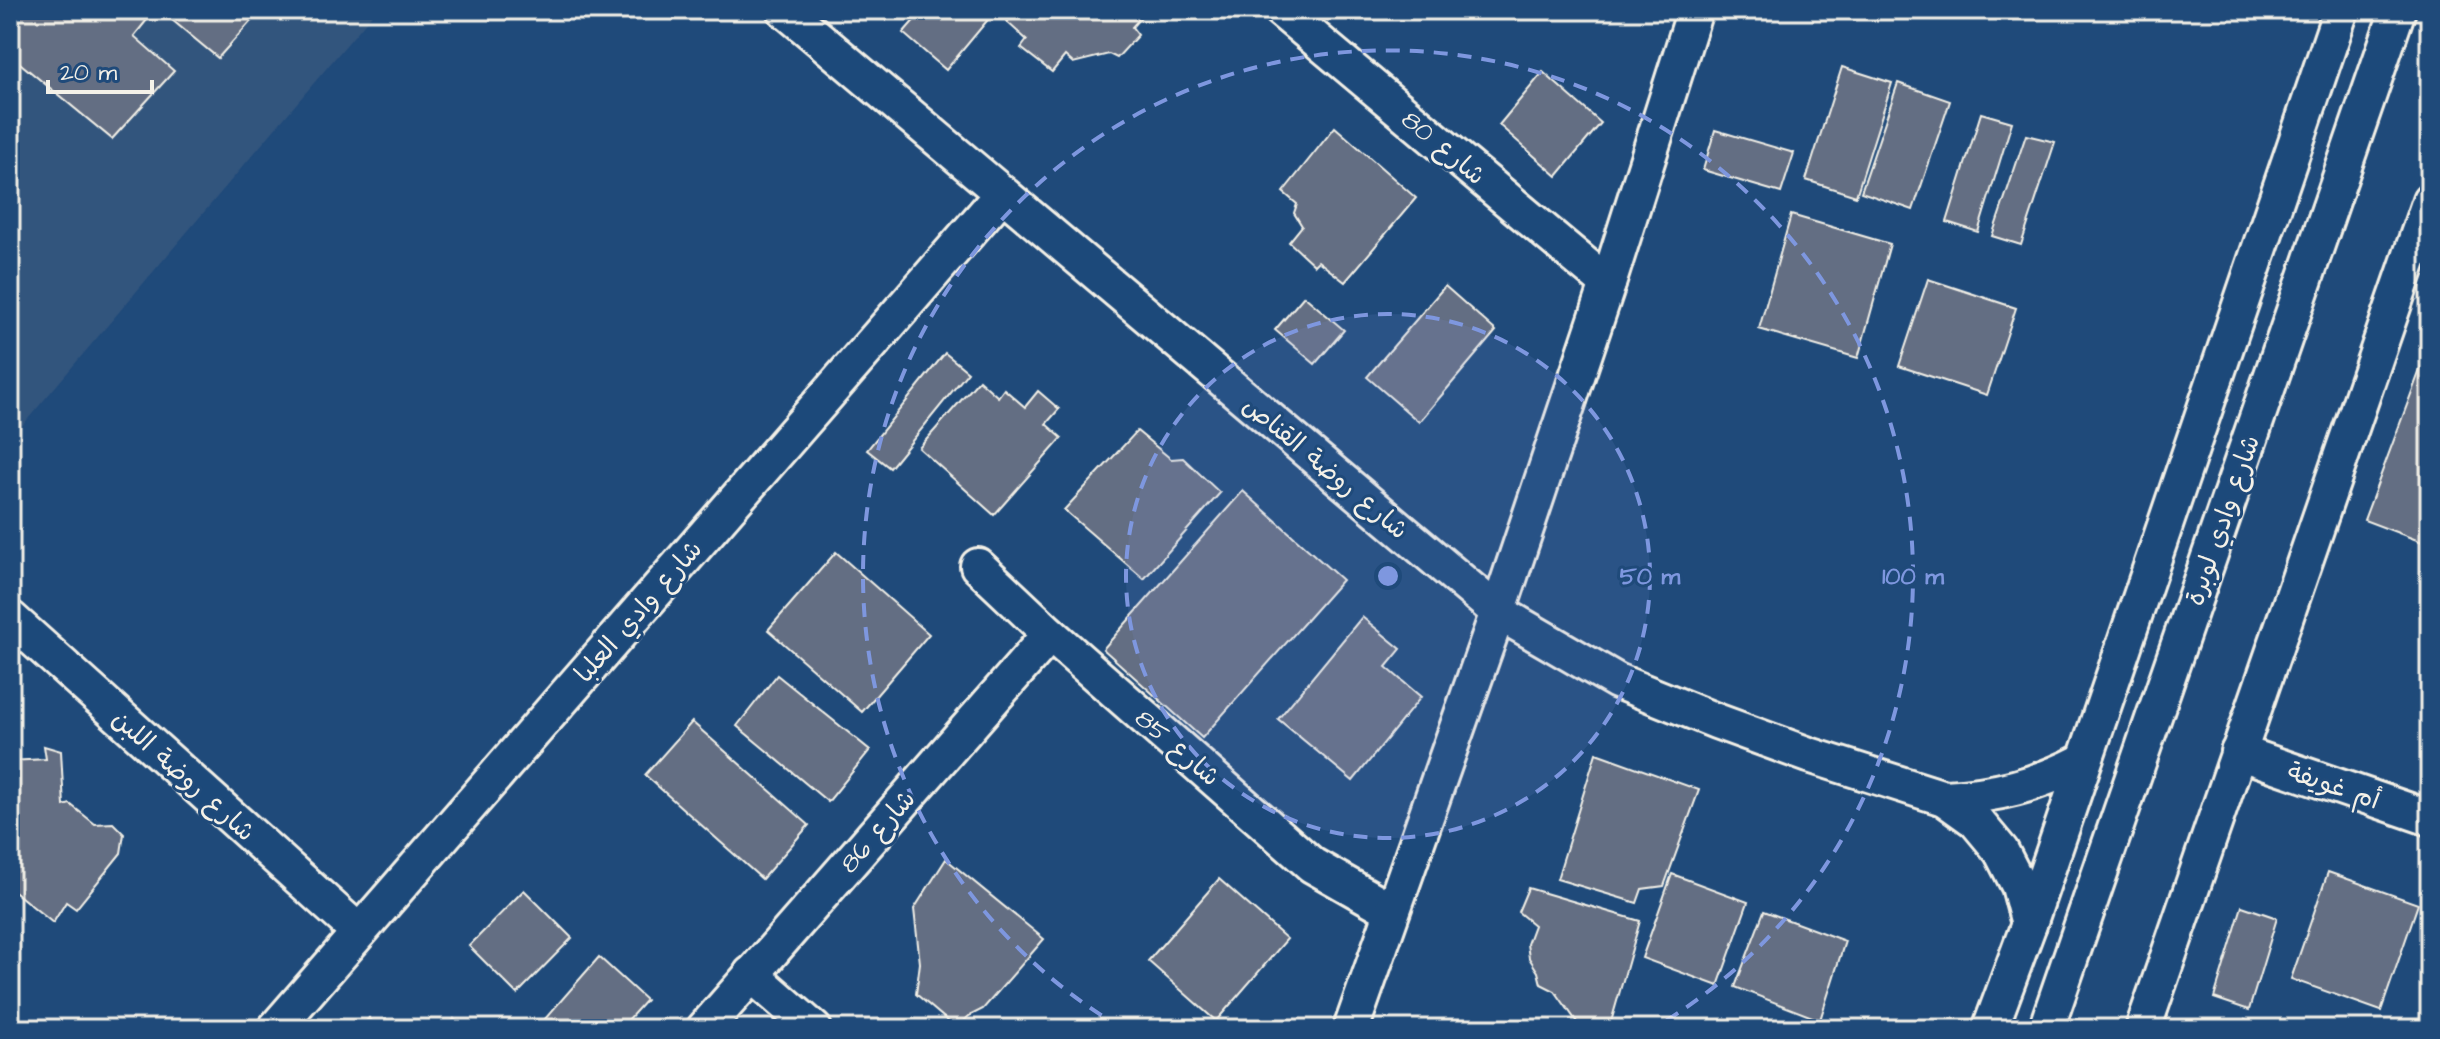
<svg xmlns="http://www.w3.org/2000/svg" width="2440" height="1039" viewBox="0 0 2440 1039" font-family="'Architects Daughter','Playpen Sans Arabic',sans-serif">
<rect width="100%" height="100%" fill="#1f4a7a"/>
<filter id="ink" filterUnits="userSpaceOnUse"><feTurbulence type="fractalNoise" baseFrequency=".0125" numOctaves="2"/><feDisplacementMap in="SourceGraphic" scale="16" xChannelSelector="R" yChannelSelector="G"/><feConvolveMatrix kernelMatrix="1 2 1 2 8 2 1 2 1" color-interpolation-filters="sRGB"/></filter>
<g filter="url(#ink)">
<polygon fill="#33557d" points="10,10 376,10 10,440"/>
<g fill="#636e83" stroke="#f4f1e8" stroke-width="2">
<polygon points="10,10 155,10 134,36 174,71 112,139 10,55"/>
<polygon points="160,10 261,10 218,58"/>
<polygon points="923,10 996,10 946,70 903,33"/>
<polygon points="1017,10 1147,10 1132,27 1138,35 1117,58 1109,54 1073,63 1065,56 1052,72 1021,48 1027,40 1007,22"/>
<polygon points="1842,67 1892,83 1856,196 1806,180"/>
<polygon points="1543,72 1601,123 1557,176 1499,125"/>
<polygon points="1898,83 1950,101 1913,210 1861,192"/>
<polygon points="1981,113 2012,122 1978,232 1947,222"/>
<polygon points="1335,127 1416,198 1345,282 1318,261 1314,265 1289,242 1302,226 1294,213 1297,204 1283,192"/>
<polygon points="1715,130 1794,153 1781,193 1703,170"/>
<polygon points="2026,135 2055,142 2021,245 1992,236"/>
<polygon points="1791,215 1890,244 1858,358 1759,329"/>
<polygon points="1928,279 2016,308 1987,395 1899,366"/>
<polygon points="1445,286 1496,331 1419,422 1367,377"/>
<polygon points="1304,296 1344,330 1315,364 1275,330"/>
<polygon points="2429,346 2430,347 2430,545 2364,520"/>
<polygon points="945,353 968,372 890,468 867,450"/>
<polygon points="979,380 998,397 1004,389 1025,407 1038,391 1059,409 1046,424 1062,438 994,515 919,448"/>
<polygon points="1137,431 1171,459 1183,458 1220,493 1144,579 1064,510"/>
<polygon points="1243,491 1342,580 1202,738 1103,649"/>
<polygon points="836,552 929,634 862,712 768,630"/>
<polygon points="1362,617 1401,649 1386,667 1421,697 1353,781 1278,719"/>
<polygon points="777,675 870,750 828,802 737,726"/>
<polygon points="692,722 809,825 762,879 645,775"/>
<polygon points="44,746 61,751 64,806 70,804 95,824 113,823 124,834 121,853 76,909 66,902 53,923 10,888 10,779 14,780 10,761 46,759"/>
<polygon points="1596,753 1699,790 1664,886 1642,889 1637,903 1557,879"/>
<polygon points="946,859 1044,939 983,1009 969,1016 956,1028 916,994 920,963 914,909"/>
<polygon points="2328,872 2418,904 2381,1011 2291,979"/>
<polygon points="1672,874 1748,902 1718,986 1642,958"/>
<polygon points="1219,879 1287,939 1216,1021 1148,961"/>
<polygon points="1528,888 1640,921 1609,1029 1586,1029 1579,1025 1555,991 1541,984 1538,972 1529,958 1527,944 1534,925 1518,912"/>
<polygon points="524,890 572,938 517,994 469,946"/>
<polygon points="2242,906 2277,918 2249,1010 2214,998"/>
<polygon points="1764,911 1845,941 1820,1020 1735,987"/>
<polygon points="599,957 646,1000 620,1029 540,1029 538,1027"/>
<polygon points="369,1018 380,1029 359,1029"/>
<polygon points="454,1019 466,1029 445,1029"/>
<polygon points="2245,1019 2247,1020 2269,1029 2242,1029"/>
</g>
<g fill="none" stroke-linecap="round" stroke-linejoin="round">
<defs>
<g id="minor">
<polyline points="785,10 1498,612 1617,681 1716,721 1809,755 1944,798 1976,821 2001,851 2019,886 2029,924"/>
<polyline points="1281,10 1608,284"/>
<polyline points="978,566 1050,634 1312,865 1391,910"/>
<polyline points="10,618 359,932"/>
<polyline points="2238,752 2430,818"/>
<path d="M1944,798C1995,796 2037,785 2083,761"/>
<polyline points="751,974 814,1029"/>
<polyline points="275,1029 1002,194"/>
<polyline points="704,1029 1050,634"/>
<polyline points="1351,1029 1498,612 1608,284 1695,10"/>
<polyline points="1990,1029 2029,924 2341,10"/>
<polyline points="2046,1029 2398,10"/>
<polyline points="2143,1029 2430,200"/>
</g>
</defs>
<use href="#minor" stroke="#f4f1e8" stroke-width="40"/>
<use href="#minor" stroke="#1f4a7a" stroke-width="34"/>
</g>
</g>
<circle cx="1388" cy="576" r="262" fill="#7e97df" fill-opacity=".12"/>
<g fill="none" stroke="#7e97df" stroke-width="4" stroke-dasharray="14 10">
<circle cx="1388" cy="576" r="262"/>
<path d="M1122 1028A525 525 0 1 1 1654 1028"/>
</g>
<g text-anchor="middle" stroke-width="6" stroke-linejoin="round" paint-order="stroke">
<g font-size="26" fill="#f4f1e8" stroke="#1f4a7a">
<text transform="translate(1444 147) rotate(40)" y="9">شارع 80</text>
<text transform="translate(1326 467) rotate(40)" y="9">شارع روضة القناص</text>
<text transform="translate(2222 520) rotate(-71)" y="9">شارع وادي لوبرة</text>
<text transform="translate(638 611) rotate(-49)" y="9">شارع وادي العلبا</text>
<text transform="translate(1178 747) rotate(41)" y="9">شارع 85</text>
<text transform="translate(184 775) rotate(42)" y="9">شارع روضة اللبن</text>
<text transform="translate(2334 785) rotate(19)" y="9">أم غويفة</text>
<text transform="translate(877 831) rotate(-49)" y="9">شارع 86</text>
</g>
</g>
<circle cx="1388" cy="576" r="12" fill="#7e97df" stroke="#1f4a7a" stroke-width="4"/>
<g font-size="24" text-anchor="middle" font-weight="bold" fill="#7e97df" stroke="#1f4a7a" stroke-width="6" stroke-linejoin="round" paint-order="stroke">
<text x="1650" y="584">50 m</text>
<text x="1913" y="584">100 m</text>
</g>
<rect width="2440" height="1039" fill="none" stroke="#1f4a7a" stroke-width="40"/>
<rect x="20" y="20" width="2400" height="999" fill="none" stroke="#f4f1e8" stroke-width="3" filter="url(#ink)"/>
<path d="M48 80v12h104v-12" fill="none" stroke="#f4f1e8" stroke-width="4"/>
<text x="60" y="80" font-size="24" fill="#f4f1e8" stroke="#1f4a7a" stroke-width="6" paint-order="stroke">20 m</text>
</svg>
